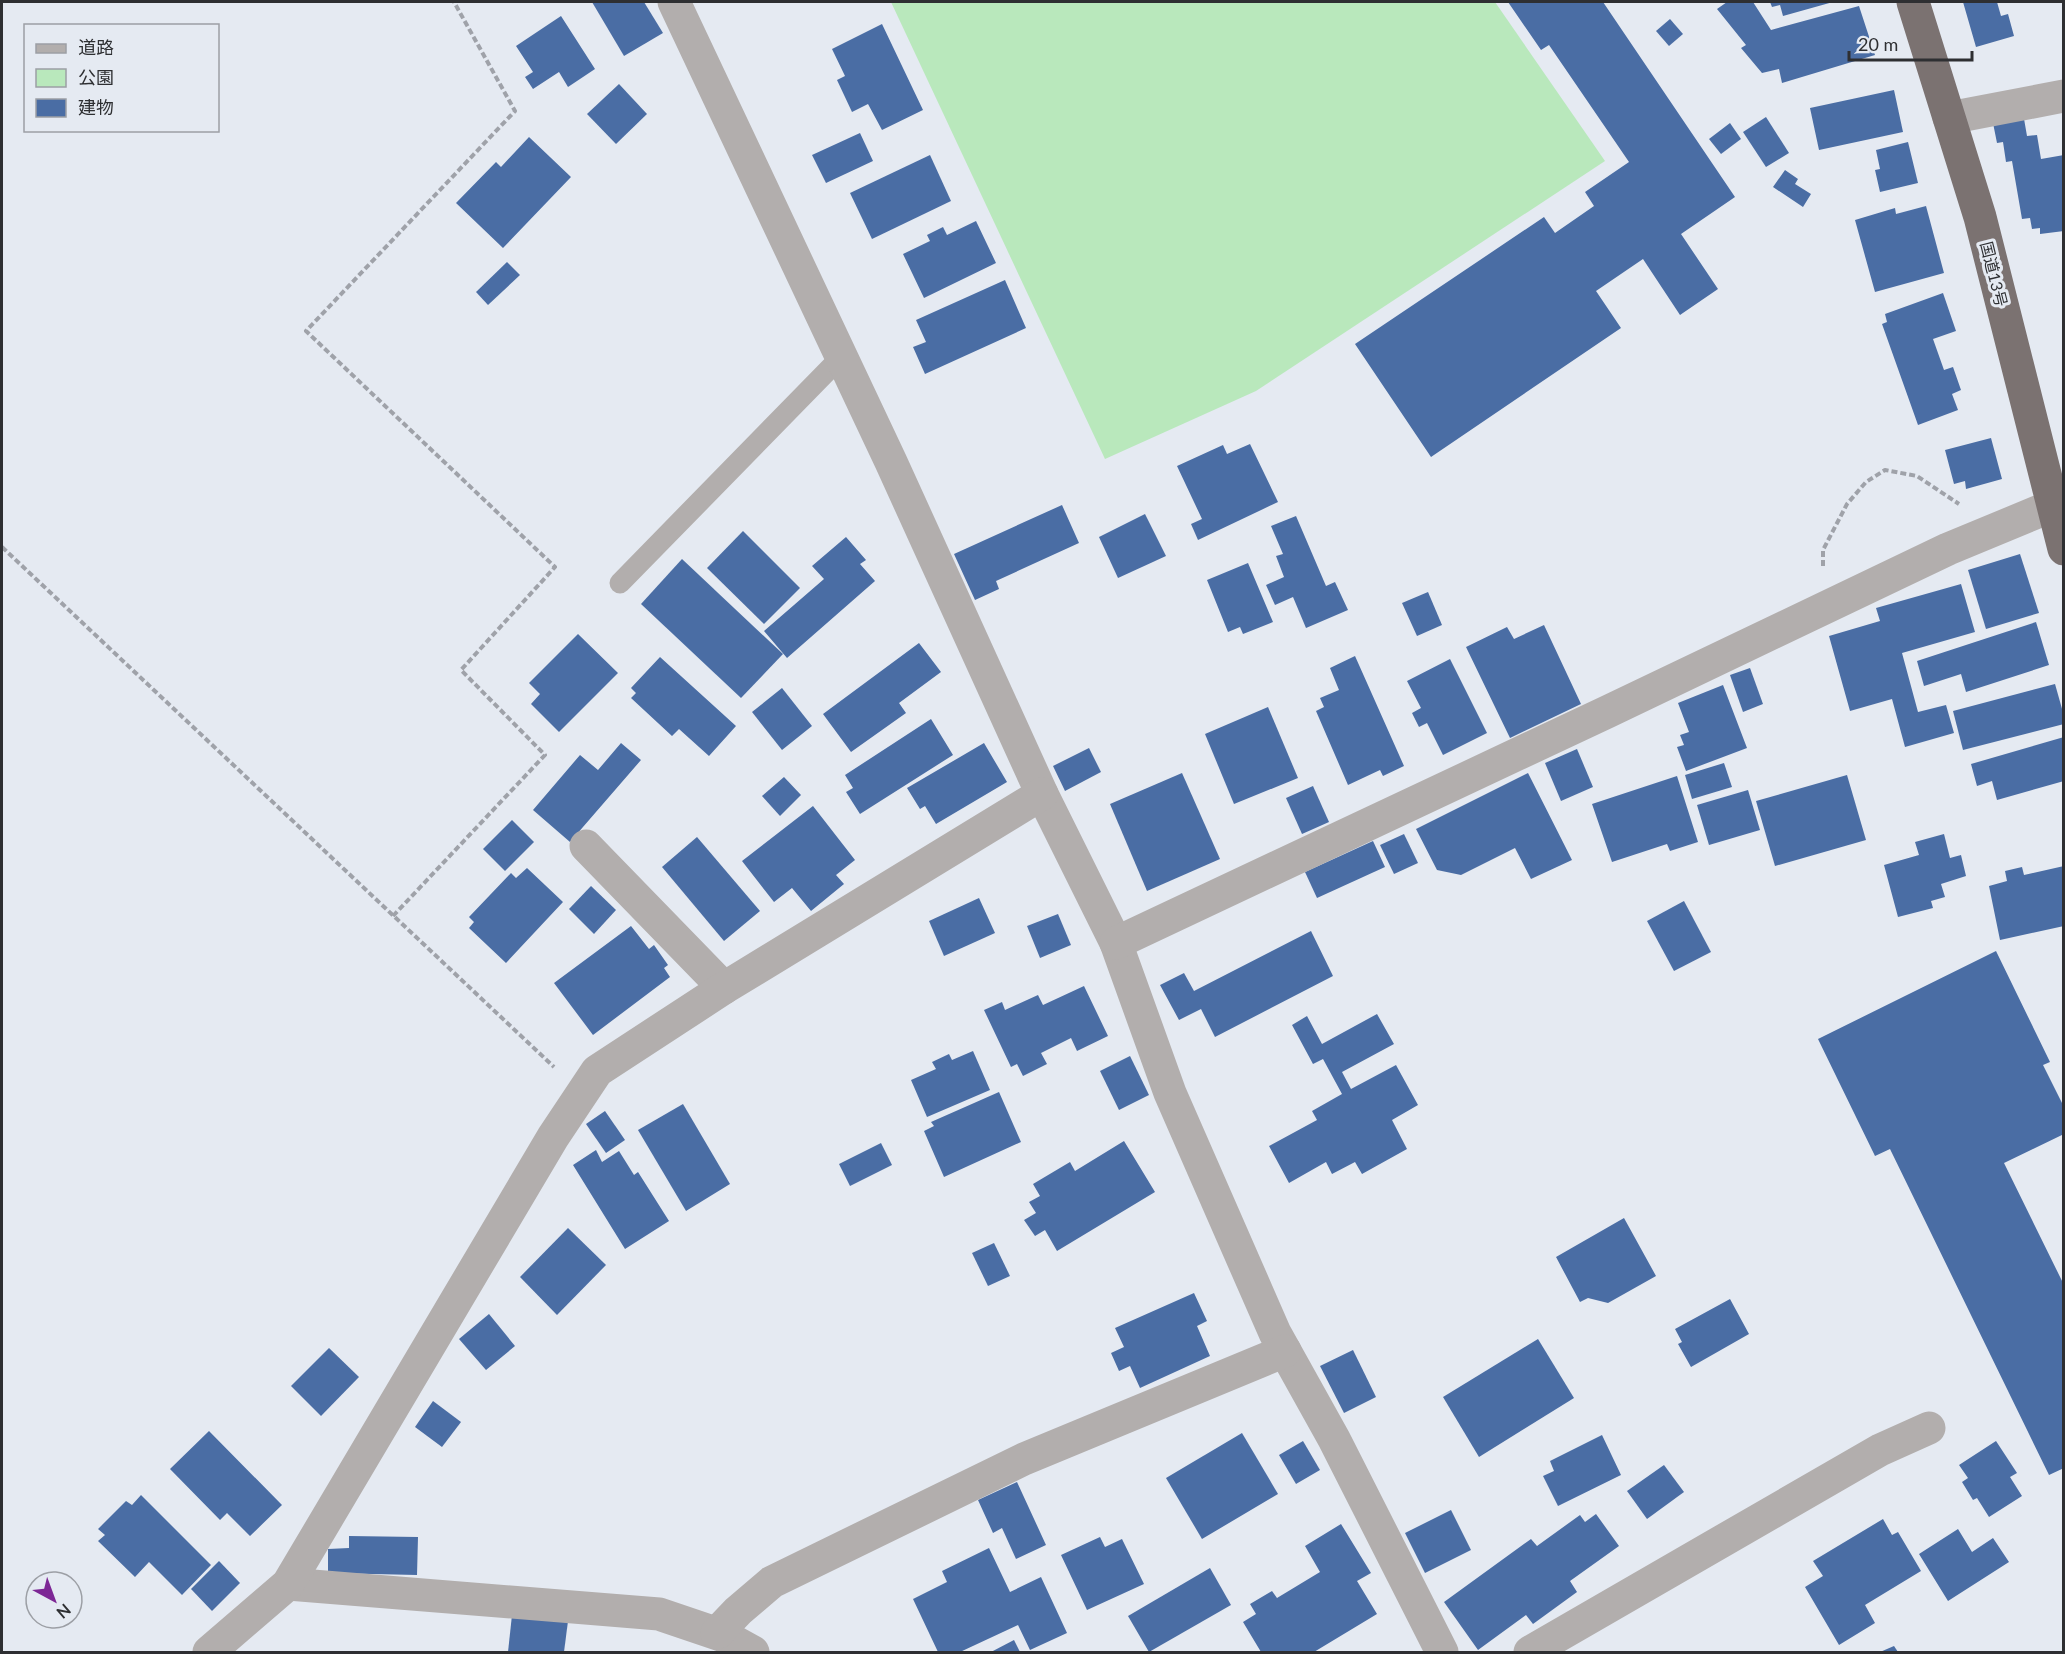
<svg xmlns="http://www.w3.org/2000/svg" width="2065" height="1654" viewBox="0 0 2065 1654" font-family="Lato,'Noto Sans JP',sans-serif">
<rect width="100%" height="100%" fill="#e5eaf2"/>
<polygon fill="#b9e8bc" points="891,2 1495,2 1605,161 1256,391 1105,459"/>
<g fill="#4a6da4">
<polygon points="592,2 644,2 663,33 624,56"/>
<polygon points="1508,2 1603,2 1735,197 1681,234 1718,289 1680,315 1643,259 1596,291 1621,328 1431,457 1355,344 1544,217 1555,233 1594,206 1585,192 1629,162 1549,45 1541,50"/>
<polygon points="1727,2 1753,2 1771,30 1859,6 1875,55 1782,83 1779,69 1762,73 1741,48 1746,45 1717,9"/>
<polygon points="1770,2 1833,2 1783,16 1780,5 1772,7"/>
<polygon points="1963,2 1997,2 2001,16 2008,14 2014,36 1976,47"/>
<polygon points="561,16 595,69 568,87 559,72 533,89 525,77 533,72 516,46"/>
<polygon points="1670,19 1683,34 1669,46 1656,31"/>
<polygon points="882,24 923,110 882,130 868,104 852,112 837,80 845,76 832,49"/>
<polygon points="619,84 647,114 616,144 587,114"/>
<polygon points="1894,90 1903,132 1819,150 1810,108"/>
<polygon points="2023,113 2027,136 2037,135 2041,159 2064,155 2064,231 2040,234 2040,228 2032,229 2030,218 2022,219 2012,161 2006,162 2003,142 1997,143 1992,118"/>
<polygon points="1766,117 1789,153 1766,167 1743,132"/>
<polygon points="1730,123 1741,139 1721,154 1709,139"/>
<polygon points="860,133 873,161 826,183 812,155"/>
<polygon points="529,137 571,177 503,248 456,203 496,162 501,167"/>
<polygon points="1908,142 1918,183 1880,192 1875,170 1880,169 1876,150"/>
<polygon points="930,155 951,201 872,239 850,193"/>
<polygon points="1785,170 1798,179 1795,184 1811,194 1803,207 1773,187"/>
<polygon points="1926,206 1944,273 1875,292 1855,220 1895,208 1896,214"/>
<polygon points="976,221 996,263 924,298 903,254 930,241 927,235 943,227 947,235"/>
<polygon points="507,262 520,275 488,305 476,292"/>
<polygon points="1005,280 1026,328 925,374 913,347 926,342 916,320"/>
<polygon points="1943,293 1956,331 1933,339 1944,370 1953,367 1961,390 1952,394 1958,410 1918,425 1882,324 1887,322 1885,314"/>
<polygon points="1991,438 2002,479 1966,489 1965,481 1954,484 1945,450"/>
<polygon points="1250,444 1278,502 1198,540 1191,524 1202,519 1177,466 1223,445 1227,454"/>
<polygon points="1062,505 1079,543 996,581 999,589 975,600 954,554"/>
<polygon points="1145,514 1166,556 1118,578 1099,537"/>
<polygon points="1296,516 1326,586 1335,582 1348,610 1306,628 1293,597 1275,605 1266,585 1284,577 1276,556 1283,554 1271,526"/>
<polygon points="743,531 800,588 764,624 707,568"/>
<polygon points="846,537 866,560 860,564 875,581 787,658 764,631 824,579 812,566"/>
<polygon points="2020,554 2039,613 1986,629 1968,570"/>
<polygon points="682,559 783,654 741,698 641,604"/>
<polygon points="1248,563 1273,622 1243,634 1240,627 1228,632 1207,580"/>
<polygon points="1961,584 1975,632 1902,653 1918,712 1946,705 1954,733 1905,747 1892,699 1850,711 1829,636 1880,621 1876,608"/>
<polygon points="1428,592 1442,625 1417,636 1402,603"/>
<polygon points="2036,622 2049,665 1966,692 1961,674 1924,686 1917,661"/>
<polygon points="1544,625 1581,704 1510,738 1466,647 1507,627 1514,639"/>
<polygon points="578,634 618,673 559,732 531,704 540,694 529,683"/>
<polygon points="919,643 941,672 899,703 906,713 851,752 823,714"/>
<polygon points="1355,656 1404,766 1383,776 1380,770 1348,785 1316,711 1324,707 1320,698 1339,690 1330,668"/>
<polygon points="660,657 736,726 709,756 679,729 672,736 631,698 636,693 631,688"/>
<polygon points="1450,659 1487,733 1443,755 1427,723 1419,727 1412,713 1421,708 1407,681"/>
<polygon points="1750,668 1763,704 1743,712 1730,675"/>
<polygon points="2055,684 2064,716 2064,724 1963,750 1953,711"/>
<polygon points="1723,685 1747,748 1686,771 1677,747 1684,745 1680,735 1689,732 1678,703"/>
<polygon points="782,688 812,726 782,750 752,712"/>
<polygon points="1268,707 1298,778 1234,804 1205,734"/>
<polygon points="931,719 953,755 860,814 846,792 853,788 845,775"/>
<polygon points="2064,737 2064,781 1997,800 1992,781 1977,786 1971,764"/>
<polygon points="621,743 641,760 570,842 533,810 580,755 598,770"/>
<polygon points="984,743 1007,782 936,824 925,806 920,809 907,788"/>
<polygon points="1089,748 1101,772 1065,791 1053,766"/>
<polygon points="1577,749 1593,787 1561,801 1545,763"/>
<polygon points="1724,763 1732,787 1692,799 1685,775"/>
<polygon points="1182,773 1220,859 1147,891 1110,804"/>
<polygon points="1528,773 1572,860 1531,879 1515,848 1461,875 1437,870 1416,829"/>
<polygon points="1847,775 1866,840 1775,866 1756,801"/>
<polygon points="1677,776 1698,842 1670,851 1667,844 1612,862 1592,804"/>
<polygon points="784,777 801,795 780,816 762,796"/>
<polygon points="1313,786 1329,822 1302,834 1286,798"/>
<polygon points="1748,790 1760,830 1709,845 1697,805"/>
<polygon points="813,806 855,860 836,875 844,884 811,911 792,888 774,902 742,861"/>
<polygon points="512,820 534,842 505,871 483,849"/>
<polygon points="1404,834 1418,863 1394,874 1380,845"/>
<polygon points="1944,834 1950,858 1961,855 1966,876 1941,884 1945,897 1931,901 1933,908 1898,917 1884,865 1919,855 1915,842"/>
<polygon points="697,837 760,911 724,941 662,867"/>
<polygon points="1373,841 1385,867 1317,898 1305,872"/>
<polygon points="2064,866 2064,926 2000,940 1989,886 2007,881 2005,871 2022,867 2024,875"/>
<polygon points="527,868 563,902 506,963 469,928 474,922 469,917 511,873 516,878"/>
<polygon points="591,886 616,910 594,934 569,909"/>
<polygon points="979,898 995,933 944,956 929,921"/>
<polygon points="1684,901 1711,952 1674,971 1647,921"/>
<polygon points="1058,914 1071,945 1040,958 1027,926"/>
<polygon points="631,926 649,949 654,945 668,965 664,968 670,977 593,1035 554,983"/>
<polygon points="1311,931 1333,976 1215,1037 1201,1009 1179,1020 1160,985 1184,973 1194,991"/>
<polygon points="1996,951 2050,1062 2043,1065 2064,1107 2064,1134 2004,1163 2064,1285 2064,1468 2049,1475 1890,1149 1875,1156 1818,1039"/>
<polygon points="1084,986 1108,1036 1077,1051 1071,1038 1041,1053 1047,1064 1023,1076 1017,1064 1011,1067 984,1010 1002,1002 1005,1010 1038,995 1043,1005"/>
<polygon points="1377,1014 1394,1044 1342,1072 1351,1089 1396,1065 1418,1105 1392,1120 1407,1149 1362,1174 1355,1162 1332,1174 1326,1162 1289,1183 1269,1146 1317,1120 1312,1111 1342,1094 1323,1059 1313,1064 1292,1025 1307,1016 1322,1044"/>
<polygon points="973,1051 990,1090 927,1117 911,1080 936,1069 932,1062 949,1054 952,1060"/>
<polygon points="1130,1056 1149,1095 1119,1110 1100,1071"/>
<polygon points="999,1092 1021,1142 944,1177 924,1131 934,1126 931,1122"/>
<polygon points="683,1104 730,1184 686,1211 638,1130"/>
<polygon points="605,1111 625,1140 606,1153 586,1124"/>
<polygon points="1124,1141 1155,1192 1057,1251 1045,1230 1035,1236 1024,1220 1036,1213 1029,1202 1040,1196 1033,1184 1070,1162 1075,1171"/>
<polygon points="881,1143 892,1165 850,1186 839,1164"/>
<polygon points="596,1150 602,1162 619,1151 634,1175 638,1172 669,1221 625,1249 573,1165"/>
<polygon points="1624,1218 1656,1276 1608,1303 1588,1298 1580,1302 1556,1257"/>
<polygon points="568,1228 606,1265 557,1315 520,1277"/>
<polygon points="994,1243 1010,1276 988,1286 972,1253"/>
<polygon points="1194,1293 1207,1321 1197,1326 1210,1356 1140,1388 1130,1366 1119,1371 1111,1353 1124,1347 1115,1328"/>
<polygon points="1730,1299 1749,1334 1691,1367 1678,1344 1682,1342 1675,1329"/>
<polygon points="489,1314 515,1346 486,1370 459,1339"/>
<polygon points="1538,1339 1574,1398 1479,1457 1443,1397"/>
<polygon points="329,1348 359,1377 321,1416 291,1386"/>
<polygon points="1353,1350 1376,1397 1344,1413 1320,1366"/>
<polygon points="433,1401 461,1422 442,1447 415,1427"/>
<polygon points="209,1431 282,1505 250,1536 227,1513 220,1520 170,1469"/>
<polygon points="1242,1433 1278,1494 1202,1539 1166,1478"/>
<polygon points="1602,1435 1621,1475 1558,1506 1543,1476 1554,1471 1550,1461"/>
<polygon points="1303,1441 1320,1470 1296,1484 1279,1455"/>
<polygon points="1996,1441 2017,1473 2010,1477 2022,1496 1989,1517 1977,1498 1973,1500 1962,1482 1968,1478 1959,1465"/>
<polygon points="1664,1465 1684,1492 1647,1519 1627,1491"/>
<polygon points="1017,1482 1046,1545 1016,1559 1002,1528 993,1533 978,1500"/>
<polygon points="141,1495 211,1565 182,1595 149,1562 135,1577 98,1541 105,1535 98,1529 126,1501 132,1505"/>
<polygon points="1451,1510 1471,1550 1425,1573 1405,1533"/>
<polygon points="1596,1514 1619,1546 1570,1581 1577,1592 1533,1624 1526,1615 1478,1650 1444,1602 1531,1539 1537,1546 1580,1515 1585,1522"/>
<polygon points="1883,1519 1892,1535 1898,1532 1921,1571 1865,1605 1875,1623 1839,1645 1805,1587 1823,1576 1813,1561"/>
<polygon points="1341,1524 1371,1573 1357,1581 1377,1614 1314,1652 1261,1652 1243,1622 1256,1614 1250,1604 1272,1591 1277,1598 1320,1572 1305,1546"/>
<polygon points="1958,1529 1972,1552 1993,1538 2009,1562 1948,1601 1919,1554"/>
<polygon points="349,1536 418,1537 417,1575 328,1573 328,1549 349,1548"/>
<polygon points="1100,1537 1105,1547 1122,1539 1144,1584 1087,1610 1061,1555"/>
<polygon points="989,1548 1010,1592 1041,1577 1067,1633 1030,1650 1018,1625 960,1652 938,1652 913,1599 947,1582 942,1571"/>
<polygon points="219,1561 240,1583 212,1611 191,1589"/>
<polygon points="1210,1568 1231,1605 1149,1652 1128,1616"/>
<polygon points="512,1615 568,1621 564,1652 508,1652"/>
<polygon points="1014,1640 1020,1652 991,1652"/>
<polygon points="1894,1646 1898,1652 1880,1652"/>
</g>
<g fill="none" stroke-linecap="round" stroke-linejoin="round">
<g stroke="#9fa2a9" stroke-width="4" stroke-dasharray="6 3" stroke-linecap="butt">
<polyline points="2,547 554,1067"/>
<polyline points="1823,566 1823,550 1847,504 1866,482 1885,470 1917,476 1959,504"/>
<polyline points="393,916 545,755 461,670 555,567 306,331 515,111 454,2"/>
</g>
<polyline stroke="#b2aead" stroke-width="21" points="620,583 841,357"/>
<g stroke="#b2aead" stroke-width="33">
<polyline points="674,2 891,462 1042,794 1116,943 1170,1093 1275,1333 1334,1439 1442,1652"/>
<polyline points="1949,118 2064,96"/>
<polyline points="586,846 724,988"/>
<polyline points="1116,943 1607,712 1948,549 2052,506"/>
<polyline points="288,1584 659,1614 724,1636 753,1652"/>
<polyline points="717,1633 738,1611 772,1582 1024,1459 1285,1351"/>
<polyline points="209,1652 288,1584 553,1137 597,1071 724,988 1042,794"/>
<polyline points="1530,1652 1880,1450 1929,1428"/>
</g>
<polyline stroke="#7b7271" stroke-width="33" points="1913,2 1980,217 2064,549"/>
</g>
<g text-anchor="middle" stroke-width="6" stroke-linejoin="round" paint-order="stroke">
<g font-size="16" fill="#2e2f32" stroke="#e5eaf2">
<text transform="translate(1994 274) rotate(76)" y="6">国道13号</text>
</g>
</g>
<rect width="2065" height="1654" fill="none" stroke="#2e2f32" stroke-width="6"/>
<rect x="24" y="24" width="195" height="108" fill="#e5eaf2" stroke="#9c9fa5" stroke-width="1.5"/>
<rect x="36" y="44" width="30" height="9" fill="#b2aead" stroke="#9c9fa5" stroke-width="1.5"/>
<text x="78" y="54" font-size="18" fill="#2e2f32">道路</text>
<rect x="36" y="69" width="30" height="18" fill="#b9e8bc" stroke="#9c9fa5" stroke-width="1.5"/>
<text x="78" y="84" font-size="18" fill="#2e2f32">公園</text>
<rect x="36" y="99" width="30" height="18" fill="#4a6da4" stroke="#9c9fa5" stroke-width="1.5"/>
<text x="78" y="114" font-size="18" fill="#2e2f32">建物</text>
<g transform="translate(54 1600) rotate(139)"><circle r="28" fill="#e5eaf2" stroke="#9c9fa5" stroke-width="1.5"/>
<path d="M0-4.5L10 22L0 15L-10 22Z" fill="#7d2795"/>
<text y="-9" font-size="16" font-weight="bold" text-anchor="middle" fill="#2e2f32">N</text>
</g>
<path d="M1849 51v9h123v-9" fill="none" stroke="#2e2f32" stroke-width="3"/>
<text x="1858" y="51" font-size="18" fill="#2e2f32" stroke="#e5eaf2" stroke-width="4.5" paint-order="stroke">20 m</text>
</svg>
